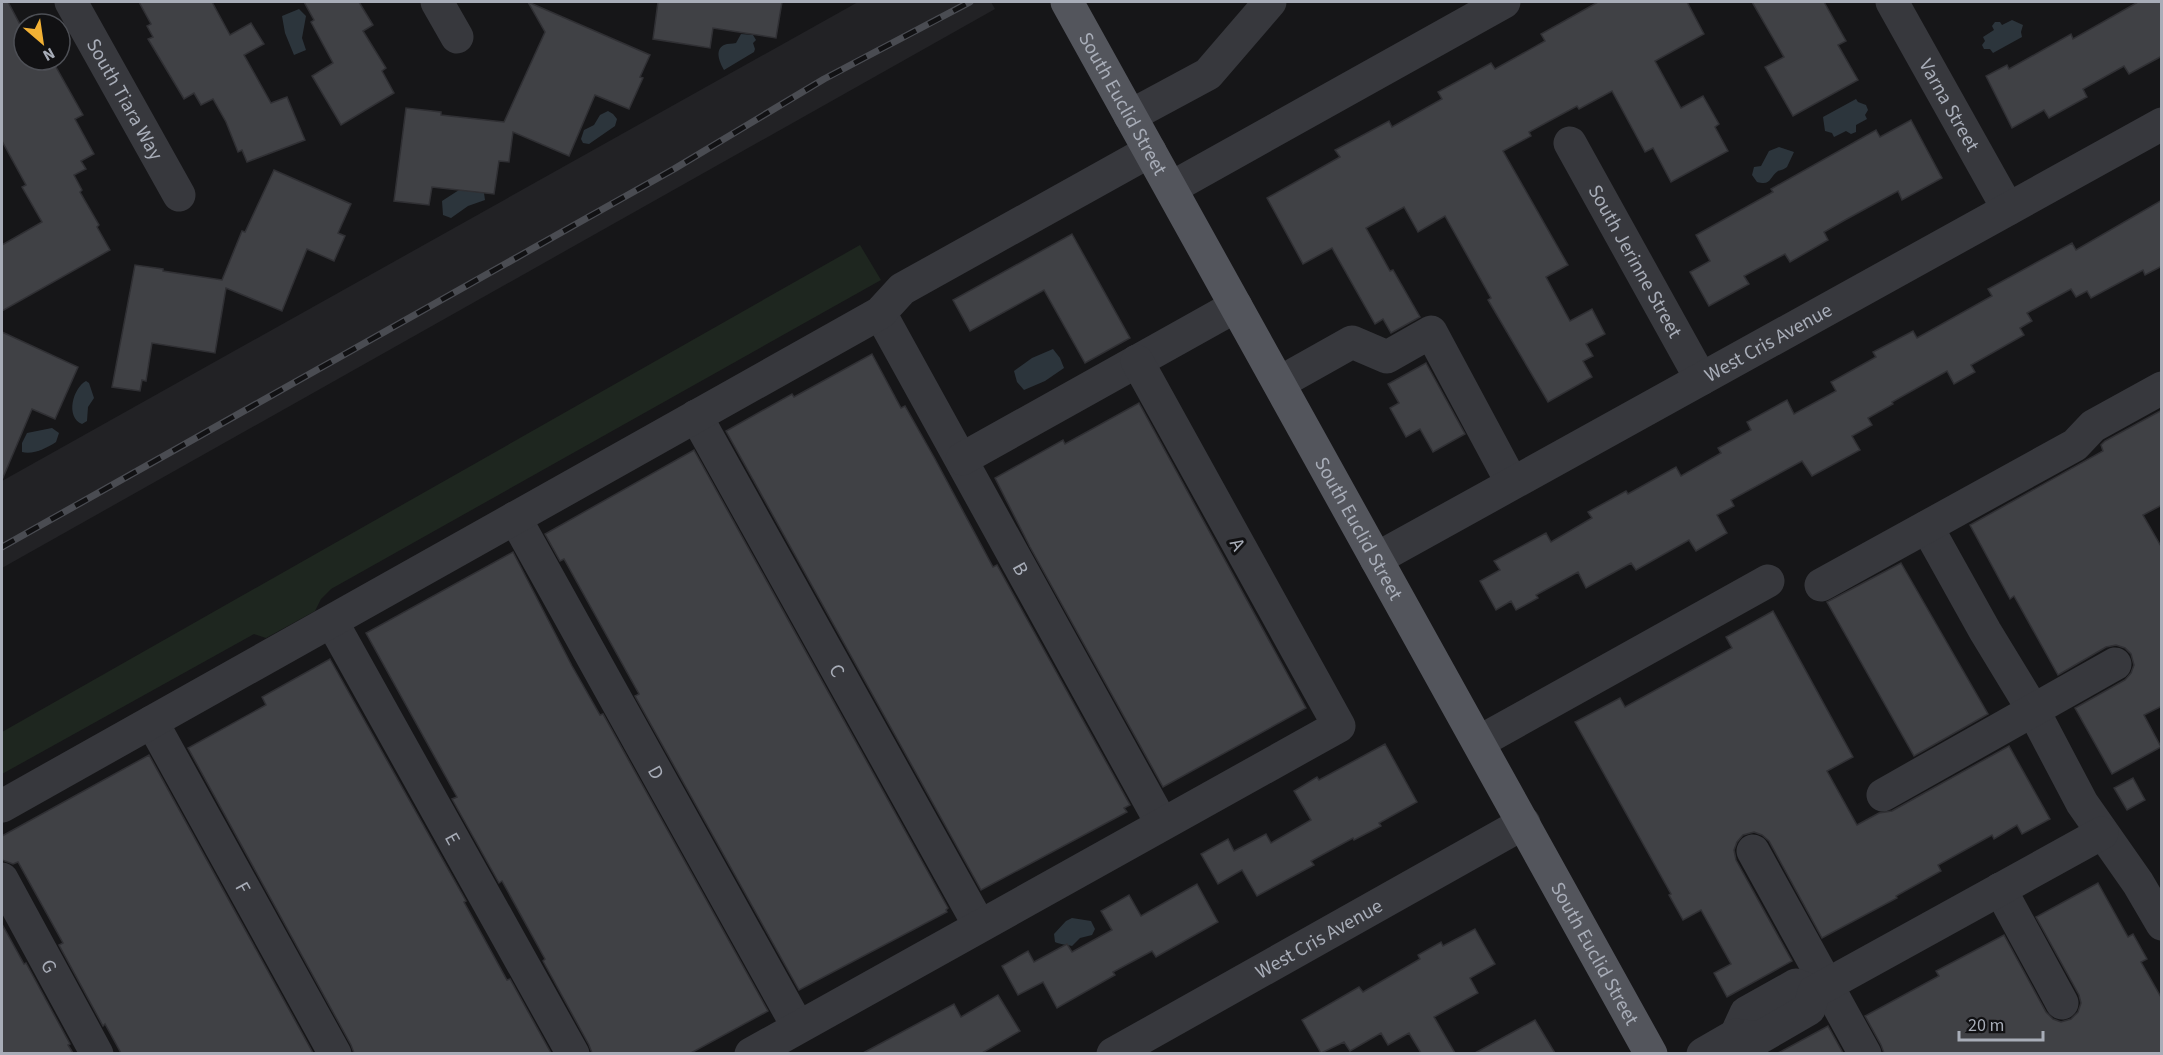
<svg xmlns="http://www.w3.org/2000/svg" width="2163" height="1055" viewBox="0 0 2163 1055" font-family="'Source Sans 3',sans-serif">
<rect width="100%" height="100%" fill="#161618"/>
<polygon fill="#222225" points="858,2 991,2 995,9 2,568 2,481"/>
<polygon fill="#1e261f" points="860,245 881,280 331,589 321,599 315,611 266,638 254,634 2,774 2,732"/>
<g fill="#2c353c">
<polygon points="299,9 306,16 302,38 306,50 294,55 285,33 282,16"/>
<polygon points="2012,20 2023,25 2021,32 2022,37 1993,53 1990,49 1984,49 1982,45 1985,41 1983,37 1994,30 1992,26 1995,22 2000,22 2002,25"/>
<path d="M741,34L753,35L756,40L753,43L755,49L754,52L724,70C720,63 714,50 724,45C728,43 732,44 736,43Z"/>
<polygon points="1856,99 1858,102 1866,105 1868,110 1865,115 1867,119 1856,125 1856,132 1851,134 1846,131 1834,137 1832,133 1825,131 1823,117"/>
<polygon points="608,111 613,114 617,119 615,126 589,144 583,143 581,139 584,130 594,125 600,115"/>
<path d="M1779,147L1794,152L1787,167C1785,169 1781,170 1778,171C1769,177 1772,186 1757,182L1752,175L1754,167L1761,166L1769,151Z"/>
<polygon points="459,190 484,193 485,200 468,206 451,218 443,215 442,201"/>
<polygon points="1053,349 1060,358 1064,368 1045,381 1024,390 1017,382 1014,371 1032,358"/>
<path d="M86,381L89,383L94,398L88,407L87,421L82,424C65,417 73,388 86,381Z"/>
<path d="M52,428L59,433L56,442C47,448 33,455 22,452V443L27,433Z"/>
<path d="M1072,918L1091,921L1095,929L1092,935L1080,938L1072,946C1066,944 1061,945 1055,942L1054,934L1066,921Z"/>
</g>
<g fill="#404145" stroke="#303034" stroke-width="1.5">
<polygon points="2,2 8,2 24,32 24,60 52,60 83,115 75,119 94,154 81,161 86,169 74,175 82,190 80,192 99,225 97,227 110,250 2,311 2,245 42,222 22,187 26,185 2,141"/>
<polygon points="139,2 212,2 230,35 251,23 264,44 244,55 271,103 287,97 305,140 247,162 242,150 238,152 226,122 213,99 201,105 194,93 184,99 148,39 153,37 147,26 151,24"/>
<polygon points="304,2 359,2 373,25 363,31 386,68 382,71 394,93 341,125 312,76 333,63 311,22 314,20"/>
<polygon points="528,2 650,55 640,77 643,78 629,109 595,95 569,156 513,132 509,162 499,161 494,194 432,187 429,205 394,201 406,108 441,112 441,115 504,122 545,32"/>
<polygon points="658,2 782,2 776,38 713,28 710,48 653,39"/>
<polygon points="1598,2 1687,2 1704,34 1655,61 1681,108 1703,96 1719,124 1715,127 1728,151 1671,182 1653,148 1645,152 1612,91 1579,109 1577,106 1529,132 1531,136 1503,151 1568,265 1546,277 1570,321 1592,309 1605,334 1586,344 1593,356 1583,361 1592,377 1548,402 1488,300 1491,298 1445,216 1418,232 1404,207 1366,228 1390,271 1393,270 1420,317 1391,333 1383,319 1375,324 1332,248 1303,264 1267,198 1340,157 1335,150 1389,121 1392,127 1442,99 1438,92 1491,63 1495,69 1545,41 1541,34"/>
<polygon points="1752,2 1824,2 1846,41 1838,45 1858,80 1793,116 1765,67 1784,57"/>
<polygon points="2138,2 2162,2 2162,56 2129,74 2124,66 2083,89 2087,97 2049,118 2044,110 2012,128 1986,76 2007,65 2009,69 2071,34 2073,39"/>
<polygon points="1911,120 1942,178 1902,200 1898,191 1845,220 1824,232 1828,240 1790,262 1785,254 1744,276 1749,284 1709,306 1690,272 1710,261 1696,235 1773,192 1771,189 1876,130 1880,137"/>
<polygon points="274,170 351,204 338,233 345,236 334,261 307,249 282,311 226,288 215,353 152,343 146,381 142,380 140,391 112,387 135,265 163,269 163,271 222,280 242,231 245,232"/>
<polygon points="2162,200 2162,266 2145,275 2143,270 2091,298 2087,291 2076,297 2071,289 2027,313 2032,321 2020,328 2024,335 1971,365 1975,372 1954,384 1947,371 1892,402 1893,404 1868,418 1872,425 1852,436 1860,450 1812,476 1802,461 1731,500 1734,506 1717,515 1727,533 1696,551 1689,540 1636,570 1631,563 1586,588 1578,572 1536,595 1538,598 1516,610 1511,601 1496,610 1480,581 1500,570 1494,561 1546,533 1551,542 1592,518 1588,512 1626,491 1628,494 1676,467 1681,476 1721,453 1718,448 1751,430 1747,422 1787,400 1794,414 1836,391 1831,382 1876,357 1873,352 1913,331 1917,338 1992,296 1988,289 2072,243 2076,250"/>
<polygon points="1072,234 1130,338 1085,363 1044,290 970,331 953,300"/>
<polygon points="2,332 78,367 55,419 32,409 2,480"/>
<polygon points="872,354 901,408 905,406 935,459 993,567 997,565 1130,805 1124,808 1127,812 981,890 726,431 792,394 794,397"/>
<polygon points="1426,363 1465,434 1433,452 1420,429 1406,437 1390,408 1399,403 1388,384"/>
<polygon points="1139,403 1306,708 1163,787 1030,547 995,478 1063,440 1065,444"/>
<polygon points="2162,410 2162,505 2143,515 2162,548 2162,706 2144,715 2161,747 2112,774 2075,708 2125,680 2131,673 2134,665 2131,654 2125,648 2116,645 2106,647 2058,675 2014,596 2010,599 1970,525 2103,451 2101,445 2105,441"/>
<polygon points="694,450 948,908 946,910 947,912 799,990 635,696 639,694 564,559 560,561 545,534"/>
<polygon points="513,552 572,666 600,715 603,714 768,1011 691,1053 592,1053 589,1045 543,961 545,959 502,881 499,883 452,799 457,797 366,633"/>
<polygon points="1901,563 1988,714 1914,756 1827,602"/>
<polygon points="1773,611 1853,757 1827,771 1857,825 1879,813 1892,811 2009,746 2050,819 2022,834 2017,825 1994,839 1992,835 1938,865 1941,871 1896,896 1897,898 1822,938 1769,841 1762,835 1754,832 1743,835 1737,842 1734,850 1736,860 1792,961 1727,997 1714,973 1731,964 1701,910 1683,920 1669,895 1671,894 1575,722 1620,698 1625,707 1732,648 1726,637"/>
<polygon points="330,659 466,901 464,902 507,980 510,979 551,1053 354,1053 351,1045 188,748 266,705 262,697"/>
<polygon points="1385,744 1417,802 1379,823 1381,826 1354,840 1353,838 1311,861 1314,865 1257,896 1242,870 1218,884 1201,854 1228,839 1234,851 1266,834 1271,843 1311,820 1294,791 1317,777 1319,780"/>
<polygon points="149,755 313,1053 121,1053 105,1024 103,1026 59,945 63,943 18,862 13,864 2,860 2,836"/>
<polygon points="2133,778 2145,800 2127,810 2114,788"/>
<polygon points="2098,883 2128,937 2133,934 2147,959 2141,962 2162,999 2162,1053 1884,1053 1881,1045 1865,1016 1939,976 1936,971 2004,935 2046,1012 2053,1019 2061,1022 2071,1019 2078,1012 2081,1003 2079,995 2036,917"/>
<polygon points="1197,884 1218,922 1156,957 1152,951 1113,972 1115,975 1057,1008 1043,982 1018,995 1002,966 1028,951 1034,962 1067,944 1072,952 1112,930 1101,911 1129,895 1141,916"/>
<polygon points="2,924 24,964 26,963 70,1044 68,1045 73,1053 2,1053"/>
<polygon points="1475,929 1495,964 1470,978 1478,993 1434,1017 1455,1053 1421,1053 1409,1033 1388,1045 1381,1033 1350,1051 1344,1042 1321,1053 1302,1020 1359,987 1363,992 1420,959 1418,955 1441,942 1443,946"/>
<polygon points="998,995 1020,1031 982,1053 863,1053 954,1004 961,1017"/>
<polygon points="1535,1020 1555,1053 1475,1053"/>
<polygon points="1828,1026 1843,1053 1778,1053"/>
</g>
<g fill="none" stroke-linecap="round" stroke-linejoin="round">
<g stroke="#37383d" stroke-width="33">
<path id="s1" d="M71,2L179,195"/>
<polyline points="437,2 457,37"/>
<path id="s2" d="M1892,2L2008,209"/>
<polyline points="1130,116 1208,74 1270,2"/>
<path id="s3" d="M1570,143L1701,379"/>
<polyline points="1171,188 1504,2"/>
<path id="s4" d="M880,313L1162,824"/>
<polyline points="1279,383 1352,342 1387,357 1431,332 1512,483"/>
<path id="s5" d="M696,416L979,925"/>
<polyline points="962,459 1236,306"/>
<path id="s6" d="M515,518L798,1027"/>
<polyline points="1927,527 1985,631 2033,710 2082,803 2138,883 2162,924"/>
<path id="s7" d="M1376,559L2162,124"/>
<polyline points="1821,585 2075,445 2093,426 2162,388"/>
<path id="s8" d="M332,622L573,1054"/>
<path id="s9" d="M152,722L335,1054"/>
<polyline points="1479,742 1768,581"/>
<polyline points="1883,795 2115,664"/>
<polyline points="2,806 880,313 902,289 1150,151"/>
<polyline points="1753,851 1865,1054"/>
<path id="s10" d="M2,879L97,1054"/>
<polyline points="2000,889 2062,1003"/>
<polyline points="1736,1035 1746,1013 1796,985 1814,992"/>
<polyline points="751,1054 1339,726 1137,361"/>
<path id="s11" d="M1113,1054L1524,823"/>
<polyline points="1703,1054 1736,1035 1759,1038 1809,1009 1814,992 2102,833"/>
</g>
<path stroke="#53555c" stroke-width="33" id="s12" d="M1067,2L1651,1054"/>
<defs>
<polyline id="rail" points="2,547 674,169 824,79 970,2"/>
</defs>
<use href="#rail" stroke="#4a4c52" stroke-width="7"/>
<use href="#rail" stroke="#111113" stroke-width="4.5" stroke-dasharray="14" stroke-linecap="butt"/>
</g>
<g text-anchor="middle" stroke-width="6" stroke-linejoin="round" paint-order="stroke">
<g font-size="20" fill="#a8adb8" stroke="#111113">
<text dy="7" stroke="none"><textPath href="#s1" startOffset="111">South Tiara Way</textPath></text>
<text dy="7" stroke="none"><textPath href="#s12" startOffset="116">South Euclid Street</textPath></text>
<text dy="7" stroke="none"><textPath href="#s2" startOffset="118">Varna Street</textPath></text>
<text dy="7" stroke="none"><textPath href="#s3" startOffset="135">South Jerinne Street</textPath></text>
<text dy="7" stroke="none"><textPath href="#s7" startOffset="448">West Cris Avenue</textPath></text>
<text dy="7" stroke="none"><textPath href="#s12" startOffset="602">South Euclid Street</textPath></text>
<text transform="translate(1238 544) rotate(61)" y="7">A</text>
<text dy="7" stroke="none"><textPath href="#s4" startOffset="292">B</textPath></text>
<text dy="7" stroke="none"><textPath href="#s5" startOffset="291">C</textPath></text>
<text dy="7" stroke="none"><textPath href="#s6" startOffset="291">D</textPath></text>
<text dy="7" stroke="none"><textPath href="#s8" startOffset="248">E</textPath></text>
<text dy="7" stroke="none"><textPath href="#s9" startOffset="189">F</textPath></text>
<text dy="7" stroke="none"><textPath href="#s11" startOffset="236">West Cris Avenue</textPath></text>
<text dy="7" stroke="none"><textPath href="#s12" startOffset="1088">South Euclid Street</textPath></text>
<text dy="7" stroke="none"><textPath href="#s10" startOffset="99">G</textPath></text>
</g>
</g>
<rect width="2163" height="1055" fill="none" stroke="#a8adb8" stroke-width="6"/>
<g transform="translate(42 42) rotate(151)"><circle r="28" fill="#111113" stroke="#4d4f55" stroke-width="1.5"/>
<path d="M0-4.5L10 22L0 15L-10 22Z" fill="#f2b134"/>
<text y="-9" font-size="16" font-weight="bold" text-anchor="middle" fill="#a8adb8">N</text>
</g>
<path d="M1959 1031v9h84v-9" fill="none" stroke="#a8adb8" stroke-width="3"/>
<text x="1968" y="1031" font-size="18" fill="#a8adb8" stroke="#111113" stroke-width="4.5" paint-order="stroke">20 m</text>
</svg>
